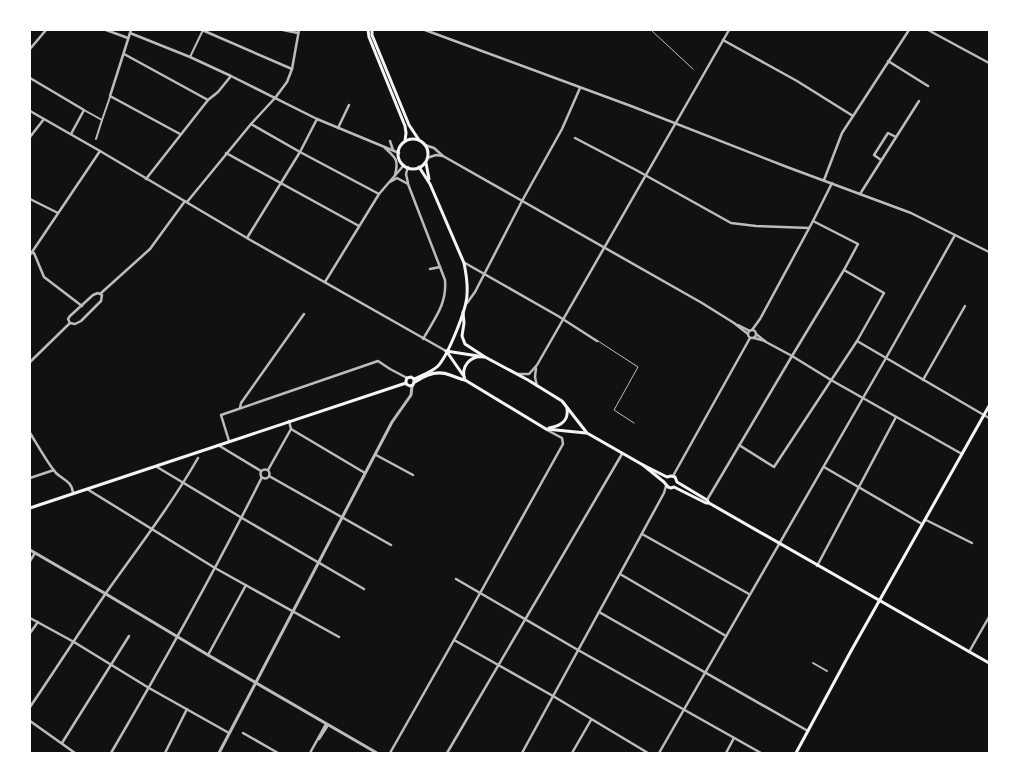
<svg xmlns="http://www.w3.org/2000/svg" width="1019" height="783" viewBox="0 0 1019 783" font-family="Lora,serif">
<rect width="100%" height="100%" fill="#111"/>
<g fill="none" stroke-linecap="round" stroke-linejoin="round">
<g stroke="#bcbcbc" stroke-width="1">
<polyline points="651,30 693,69"/>
<polyline points="598,341 638,367 614,410 634,423"/>
</g>
<g stroke="#bcbcbc" stroke-width="2">
<polyline points="190,57 203,30"/>
<polyline points="84,110 102,120 110,97"/>
<polyline points="96,139 102,120"/>
<polyline points="813,663 827,671"/>
</g>
<g stroke="#bcbcbc" stroke-width="2.5">
<polyline points="106,30 128,38"/>
<polyline points="131,30 110,96 180,134"/>
<polyline points="202,30 292,69"/>
<polyline points="283,30 298,33"/>
<polyline points="425,30 631,106 787,167 911,213 989,252"/>
<polyline points="928,30 989,63"/>
<polyline points="130,33 190,57 231,76 317,119 399,153"/>
<polyline points="723,40 797,81 853,116"/>
<polyline points="30,49 46,30"/>
<polyline points="124,54 208,100"/>
<polyline points="888,61 928,86"/>
<polyline points="30,78 84,110 71,134"/>
<polyline points="30,111 100,151 252,241 446,351"/>
<polyline points="251,124 300,152 379,194"/>
<polyline points="338,128 349,105"/>
<polyline points="30,137 44,119"/>
<polyline points="575,138 636,170 731,223 756,226 809,228"/>
<polyline points="390,141 393,150"/>
<polyline points="425,145 434,148 443,156 702,303 734,323 748,334"/>
<path d="M385,148C396,158 399,160 395,175"/>
<polyline points="226,153 359,226"/>
<polyline points="427,158 436,155 443,156"/>
<polyline points="881,160 874,155 888,133 896,137"/>
<polyline points="146,179 208,100 218,92 231,76"/>
<polyline points="824,180 842,133 909,30"/>
<path d="M390,182L397,178L408,184L445,280C447,304 435,318 423,339"/>
<polyline points="408,183 406,174 408,167"/>
<polyline points="860,194 919,101"/>
<polyline points="30,199 58,213"/>
<polyline points="187,202 251,124 275,98 287,82 292,69 299,30"/>
<polyline points="247,238 300,152 317,119"/>
<polyline points="31,253 34,253 44,277 82,306"/>
<polyline points="30,255 100,151"/>
<polyline points="465,263 558,316 597,341"/>
<polyline points="430,269 440,267"/>
<polyline points="325,282 379,194 404,165"/>
<polygon points="98,293 102,295 101,301 81,321 75,324 70,323 68,319 70,316 93,295"/>
<polyline points="100,294 150,249 185,201"/>
<polyline points="467,303 475,292 522,201 562,129 580,88"/>
<polyline points="738,325 750,331"/>
<circle cx="752" cy="334" r="4"/>
<polyline points="752,330 760,319 813,221 832,183"/>
<polyline points="756,334 766,342 792,356 831,380 962,454"/>
<polyline points="754,338 765,341"/>
<polyline points="857,341 989,418"/>
<polyline points="30,362 70,323"/>
<polyline points="536,368 535,377 537,386"/>
<polyline points="518,374 529,374 537,365 729,30"/>
<polyline points="923,380 965,306"/>
<polyline points="240,408 241,403 304,314"/>
<polyline points="291,429 365,473"/>
<path d="M30,433C37,444 48,464 56,473C63,480 72,481 73,493"/>
<polyline points="229,441 221,415 378,361 390,369 407,378"/>
<polyline points="218,445 261,471"/>
<polyline points="739,445 774,467 857,341 884,293 844,270"/>
<polyline points="376,455 413,475"/>
<polyline points="157,467 242,518 364,589"/>
<polyline points="824,467 922,524"/>
<circle cx="265" cy="474" r="4.5"/>
<polyline points="268,470 291,429 289,421"/>
<polyline points="269,476 391,545"/>
<polyline points="673,476 750,338"/>
<polyline points="30,478 54,470"/>
<polyline points="87,489 215,568 339,637"/>
<polyline points="707,500 792,356 844,270 858,244 813,221"/>
<polyline points="926,520 972,543"/>
<polyline points="642,534 749,594"/>
<polyline points="30,561 35,553"/>
<polyline points="817,566 896,417"/>
<polyline points="620,574 726,636"/>
<polyline points="456,579 578,650 761,753"/>
<polyline points="599,612 808,731"/>
<polyline points="30,618 74,642 149,688 229,733"/>
<polyline points="30,633 38,622"/>
<polyline points="454,640 553,696 648,753"/>
<polyline points="969,652 989,617"/>
<polyline points="208,655 246,585"/>
<path d="M30,707C56,669 80,631 106,593C138,548 171,505 198,458"/>
<polyline points="30,721 75,753"/>
<polyline points="243,733 278,753"/>
<polyline points="319,739 328,725"/>
<polyline points="62,743 129,636"/>
<path d="M111,753C164,662 215,571 262,477"/>
<polyline points="165,753 187,709"/>
<polyline points="310,753 326,724"/>
<polyline points="390,753 454,640 563,444 562,438 547,430"/>
<polyline points="447,753 622,454"/>
<polyline points="522,753 664,493 666,486"/>
<polyline points="572,753 591,720"/>
<polyline points="659,753 886,358 955,235"/>
<polyline points="726,753 734,738"/>
</g>
<g stroke="#bcbcbc" stroke-width="3">
<polyline points="30,550 106,594 208,655 377,753"/>
<polyline points="219,753 392,422 411,395 412,386"/>
</g>
<g stroke="#f5f5f5" stroke-width="3">
<polyline points="368,30 369,37 405,126 406,133 405,141"/>
<polyline points="372,30 372,35 409,125 419,140"/>
<circle cx="413" cy="154" r="15"/>
<polyline points="426,163 429,179"/>
<polyline points="463,312 464,323 462,336 465,344 485,357 528,380 562,401 587,433 643,465 667,477 671,476 675,477 677,482 707,500 709,503"/>
<polyline points="446,351 478,356"/>
<polyline points="447,352 463,375"/>
<path d="M414,379V382L413,385L410,386L406,384V381L407,378L411,377L414,379C422,375 432,372 438,366C448,355 467,309 467,294C468,283 466,273 464,263L430,184L419,167"/>
<path d="M465,380C460,367 470,355 484,357"/>
<path d="M415,382C425,375 438,370 450,375C455,377 460,379 465,380L546,429L586,433"/>
<path d="M549,428C561,426 569,421 567,408"/>
<polyline points="643,465 664,482 668,487 671,488 674,487 706,503 709,503 989,663"/>
<polyline points="30,508 406,383"/>
<polyline points="796,753 851,651 989,406"/>
</g>
</g>
<rect width="1019" height="783" fill="none" stroke="#ffffff" stroke-width="62"/>
</svg>
